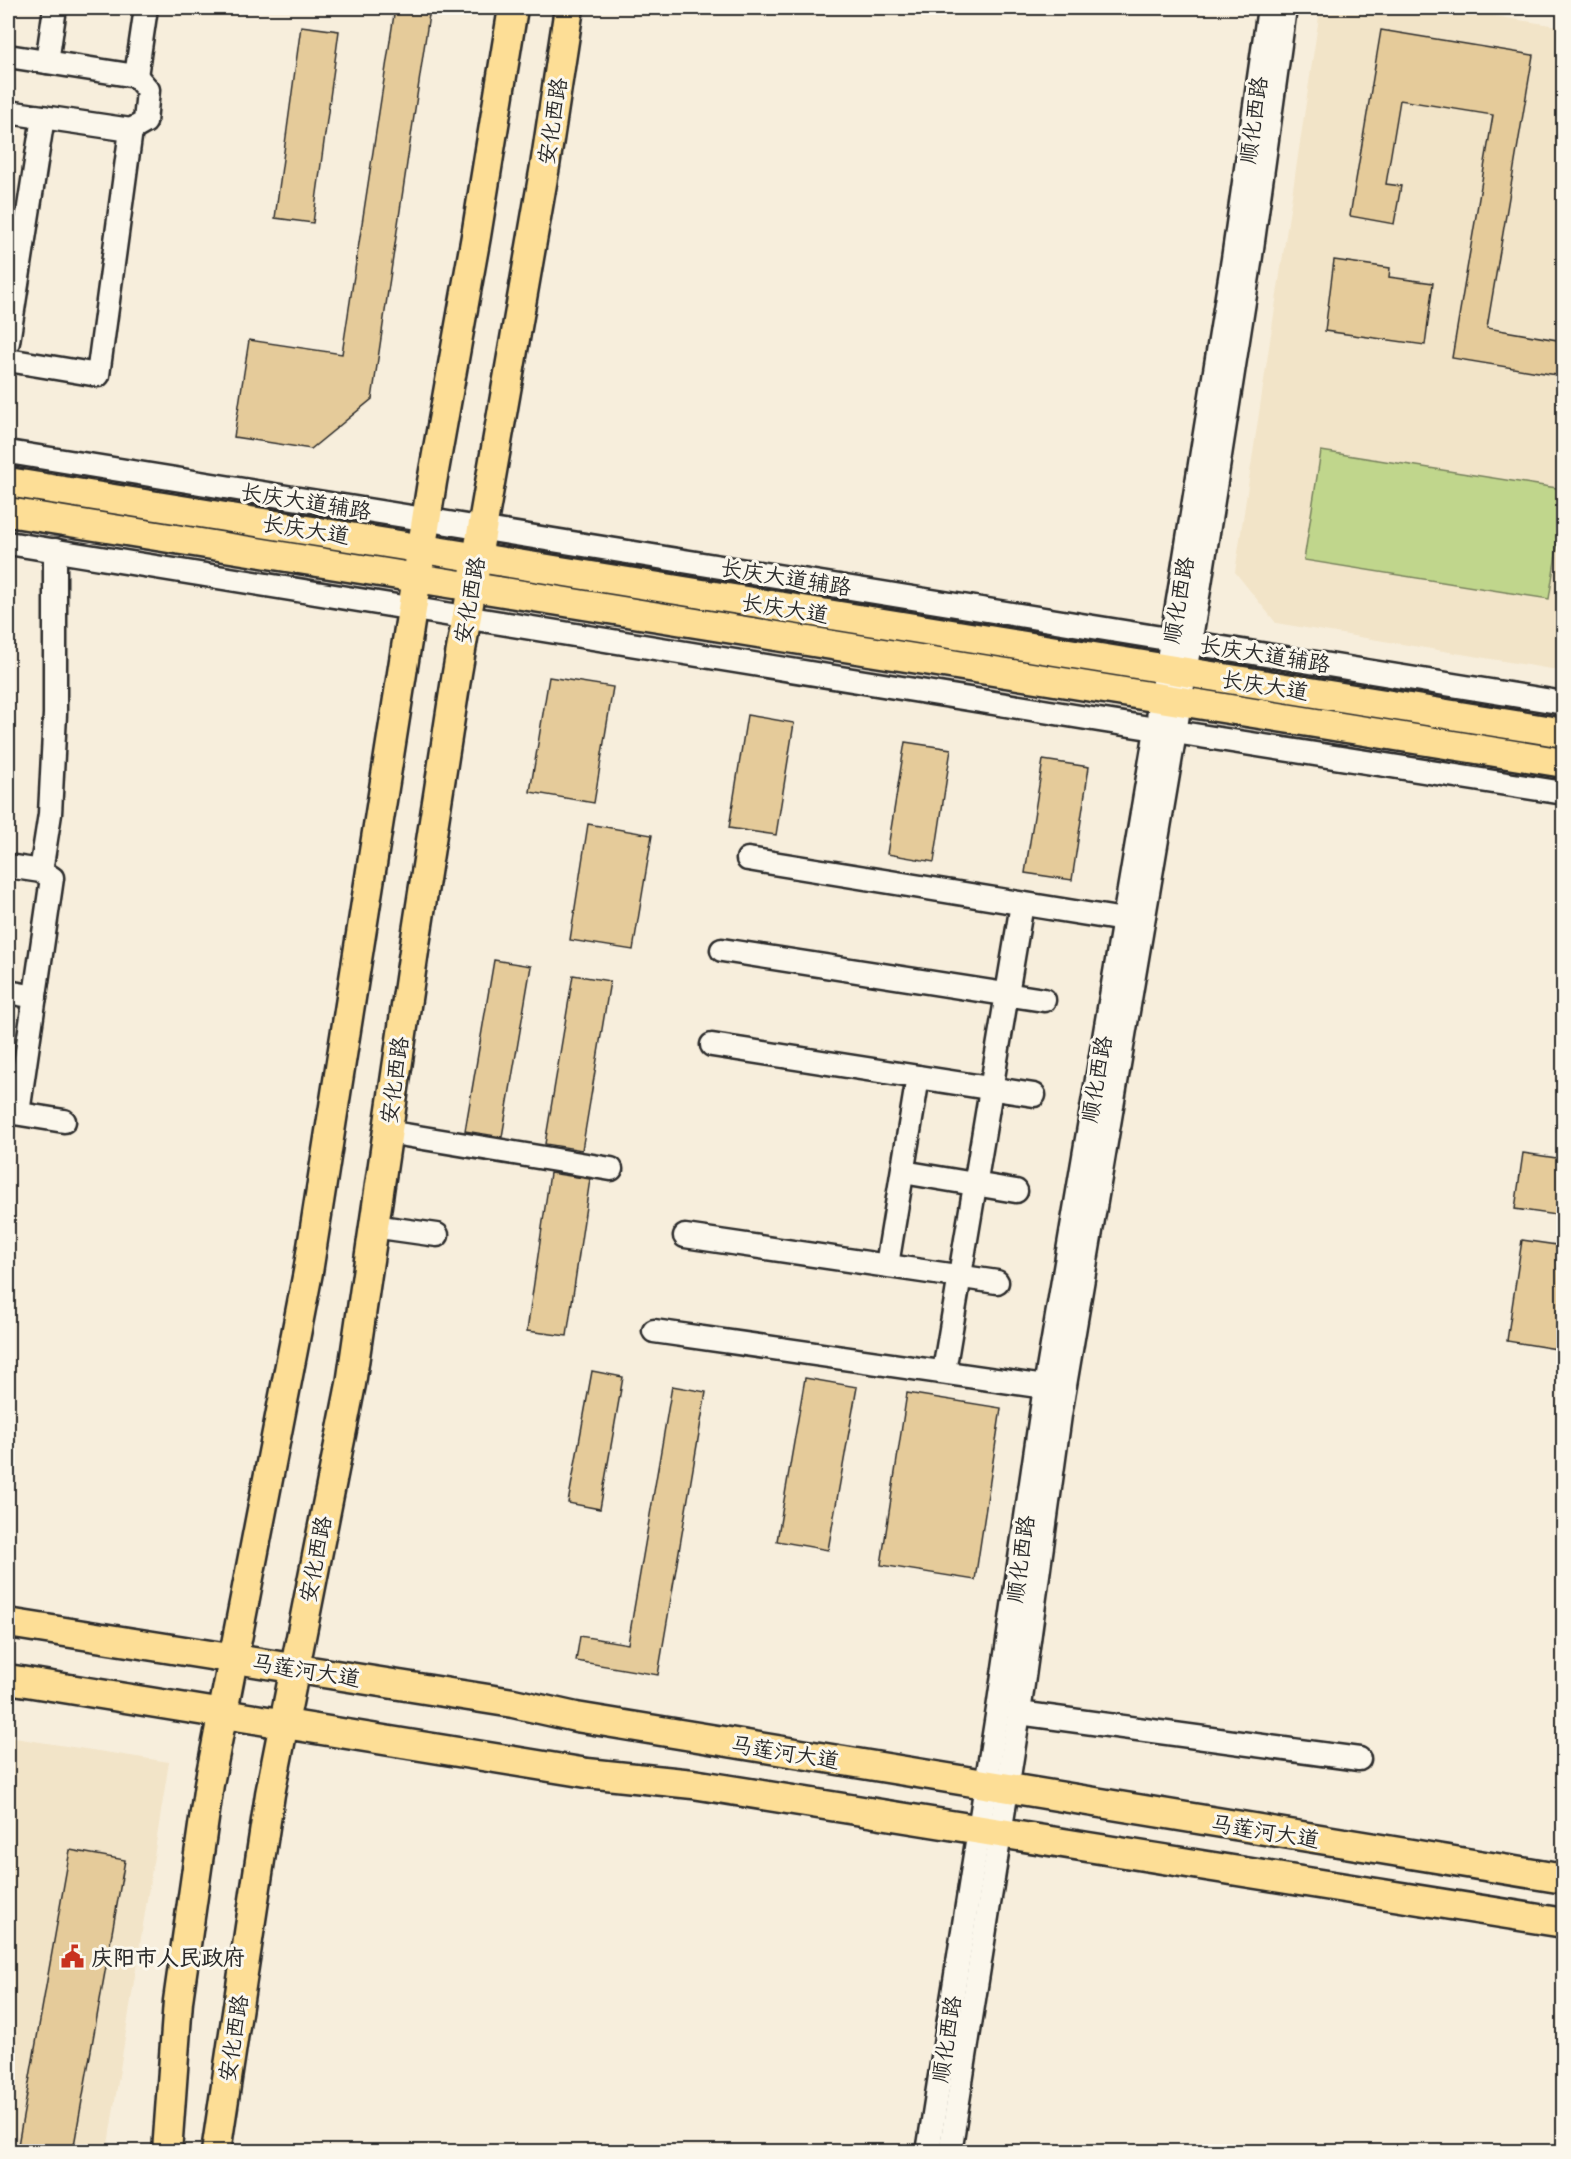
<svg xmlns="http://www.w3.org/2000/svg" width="1571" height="2159" viewBox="0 0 1571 2159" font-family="Mynerve,'LXGW WenKai TC',sans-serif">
<rect width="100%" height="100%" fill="#f7eedc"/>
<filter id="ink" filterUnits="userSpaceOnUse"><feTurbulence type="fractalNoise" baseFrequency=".0167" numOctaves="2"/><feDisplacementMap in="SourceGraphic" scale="12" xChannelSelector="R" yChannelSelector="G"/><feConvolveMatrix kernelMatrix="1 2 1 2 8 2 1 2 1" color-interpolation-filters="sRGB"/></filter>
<g filter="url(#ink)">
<g fill="#f2e4c8">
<polygon points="1332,8 1446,8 1563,27 1563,671 1276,623 1235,572 1319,17"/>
<polygon points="8,1737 169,1762 107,2151 8,2151"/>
</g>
<polygon fill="#c0d68c" stroke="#76805c" stroke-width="1.5" points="1321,451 1563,489 1563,510 1549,599 1304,560"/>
<g fill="#e5cb9a" stroke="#2b2b2b" stroke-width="1.5">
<polygon points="395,8 430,8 372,399 311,449 234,437 249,340 342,354"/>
<polygon points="301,26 339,31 313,223 275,218"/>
<polygon points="1381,30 1533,55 1487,328 1563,341 1563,376 1452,358 1493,115 1400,100 1386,184 1401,186 1394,224 1350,216"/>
<polygon points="1334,260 1390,268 1389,277 1433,283 1425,345 1325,331"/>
<polygon points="549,677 613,687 594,803 530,792"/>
<polygon points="747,715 794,723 776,835 729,828"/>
<polygon points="905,742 951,749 934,862 887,854"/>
<polygon points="1043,760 1089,767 1072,880 1025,873"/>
<polygon points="588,824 652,835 633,950 570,940"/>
<polygon points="494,960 531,966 502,1137 465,1131"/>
<polygon points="573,975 610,981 582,1150 545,1144"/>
<polygon points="1523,1153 1563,1159 1563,1216 1515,1209"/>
<polygon points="550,1173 590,1179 567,1336 527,1331"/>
<polygon points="1522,1240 1563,1246 1563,1350 1507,1341"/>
<polygon points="592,1371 623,1377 600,1509 568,1503"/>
<polygon points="805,1378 857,1387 828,1550 777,1541"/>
<polygon points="672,1386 706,1392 658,1675 576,1661 580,1636 628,1644"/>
<polygon points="907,1393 1001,1408 975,1580 881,1565"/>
<polygon points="70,1850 125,1860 73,2151 17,2151"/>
</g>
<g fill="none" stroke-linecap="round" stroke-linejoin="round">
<defs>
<g id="minor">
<polyline points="8,56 136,76 146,8"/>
<polyline points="47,62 55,8"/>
<polyline points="8,112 131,130 98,375 8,360"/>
<polyline points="131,130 145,122 148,90 136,76"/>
<polyline points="8,342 43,117"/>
<polyline points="8,452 1564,703"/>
<polyline points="8,543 1105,721 1564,793"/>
<polyline points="748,859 1124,920"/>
<polyline points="8,866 41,871 52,878 18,1113"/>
<polyline points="41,871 50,814 55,714 55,550"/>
<polyline points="722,950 1044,1000"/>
<polyline points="8,992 35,997"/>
<polyline points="712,1045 1034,1095"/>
<polyline points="8,1112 64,1121"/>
<polyline points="387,1132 611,1169"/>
<polyline points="903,1172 1016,1191"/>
<polyline points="373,1226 437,1235"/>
<polyline points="685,1236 997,1282"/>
<polyline points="887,1265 918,1077"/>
<polyline points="654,1331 1045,1387"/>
<polyline points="944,1371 1022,904"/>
<polyline points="1019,1713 1359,1759"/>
<polyline points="928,2152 998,1709 1045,1387 1181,582 1233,259 1269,8"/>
<polyline points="950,2152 1019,1713 1060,1415 1200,584 1250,263 1285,8"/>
</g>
<g id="major">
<polyline points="8,482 1564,733"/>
<polyline points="8,512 1564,763"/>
<polyline points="8,1623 513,1703 576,1717 1564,1879"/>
<polyline points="8,1679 587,1773 693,1784 1564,1923"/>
<polyline points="167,2152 178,2001 209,1784 308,1272 432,482 476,236 513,8"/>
<polyline points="216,2152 270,1794 351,1384 415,944 457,673 545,166 569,8"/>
</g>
</defs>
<use href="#minor" stroke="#2b2b2b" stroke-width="27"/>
<use href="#major" stroke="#2b2b2b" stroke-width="33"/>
<use href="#minor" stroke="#fbf7ec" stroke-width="22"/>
<use href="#major" stroke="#fdde96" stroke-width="28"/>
</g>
</g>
<defs>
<symbol id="civic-bare" viewBox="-9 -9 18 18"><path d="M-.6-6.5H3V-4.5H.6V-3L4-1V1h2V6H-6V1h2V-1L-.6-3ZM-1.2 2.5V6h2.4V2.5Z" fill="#c8321e" stroke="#fbf7ec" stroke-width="2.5" paint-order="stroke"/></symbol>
</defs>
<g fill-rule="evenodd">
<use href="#civic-bare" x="56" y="1940" width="33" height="33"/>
</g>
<g text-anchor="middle" stroke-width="6" stroke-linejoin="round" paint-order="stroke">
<g font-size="22" fill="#2b2b2b" stroke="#fbf7ec">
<text transform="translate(1253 120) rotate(-82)" y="8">顺化西路</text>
<text transform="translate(552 121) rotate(-81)" y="8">安化西路</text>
<text transform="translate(306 501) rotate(9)" y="8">长庆大道辅路</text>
<text transform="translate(306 529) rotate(9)" y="8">长庆大道</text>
<text transform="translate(786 577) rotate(9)" y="8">长庆大道辅路</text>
<text transform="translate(469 600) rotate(-80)" y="8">安化西路</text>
<text transform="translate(1178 600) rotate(-80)" y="8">顺化西路</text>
<text transform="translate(785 608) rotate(9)" y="8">长庆大道</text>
<text transform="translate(1265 654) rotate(9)" y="8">长庆大道辅路</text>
<text transform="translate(1265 685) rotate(9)" y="8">长庆大道</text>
<text transform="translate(1096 1079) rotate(-80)" y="8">顺化西路</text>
<text transform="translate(394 1080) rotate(-82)" y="8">安化西路</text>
<text transform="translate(315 1559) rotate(-79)" y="8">安化西路</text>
<text transform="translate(1020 1559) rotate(-82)" y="8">顺化西路</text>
<text transform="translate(306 1670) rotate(9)" y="8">马莲河大道</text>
<text transform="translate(785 1752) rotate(9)" y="8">马莲河大道</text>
<text transform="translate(1265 1831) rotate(9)" y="8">马莲河大道</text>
<text transform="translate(233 2038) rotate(-81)" y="8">安化西路</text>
<text transform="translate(946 2039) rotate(-81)" y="8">顺化西路</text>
</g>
<g font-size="22" font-weight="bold" fill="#2b2b2b" stroke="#fbf7ec" text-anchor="start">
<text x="91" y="1965">庆阳市人民政府</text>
</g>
</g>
<rect width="1571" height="2159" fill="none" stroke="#fbf7ec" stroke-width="30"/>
<rect x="15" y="15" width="1541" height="2129" fill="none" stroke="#2b2b2b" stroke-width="2" filter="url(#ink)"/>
</svg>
